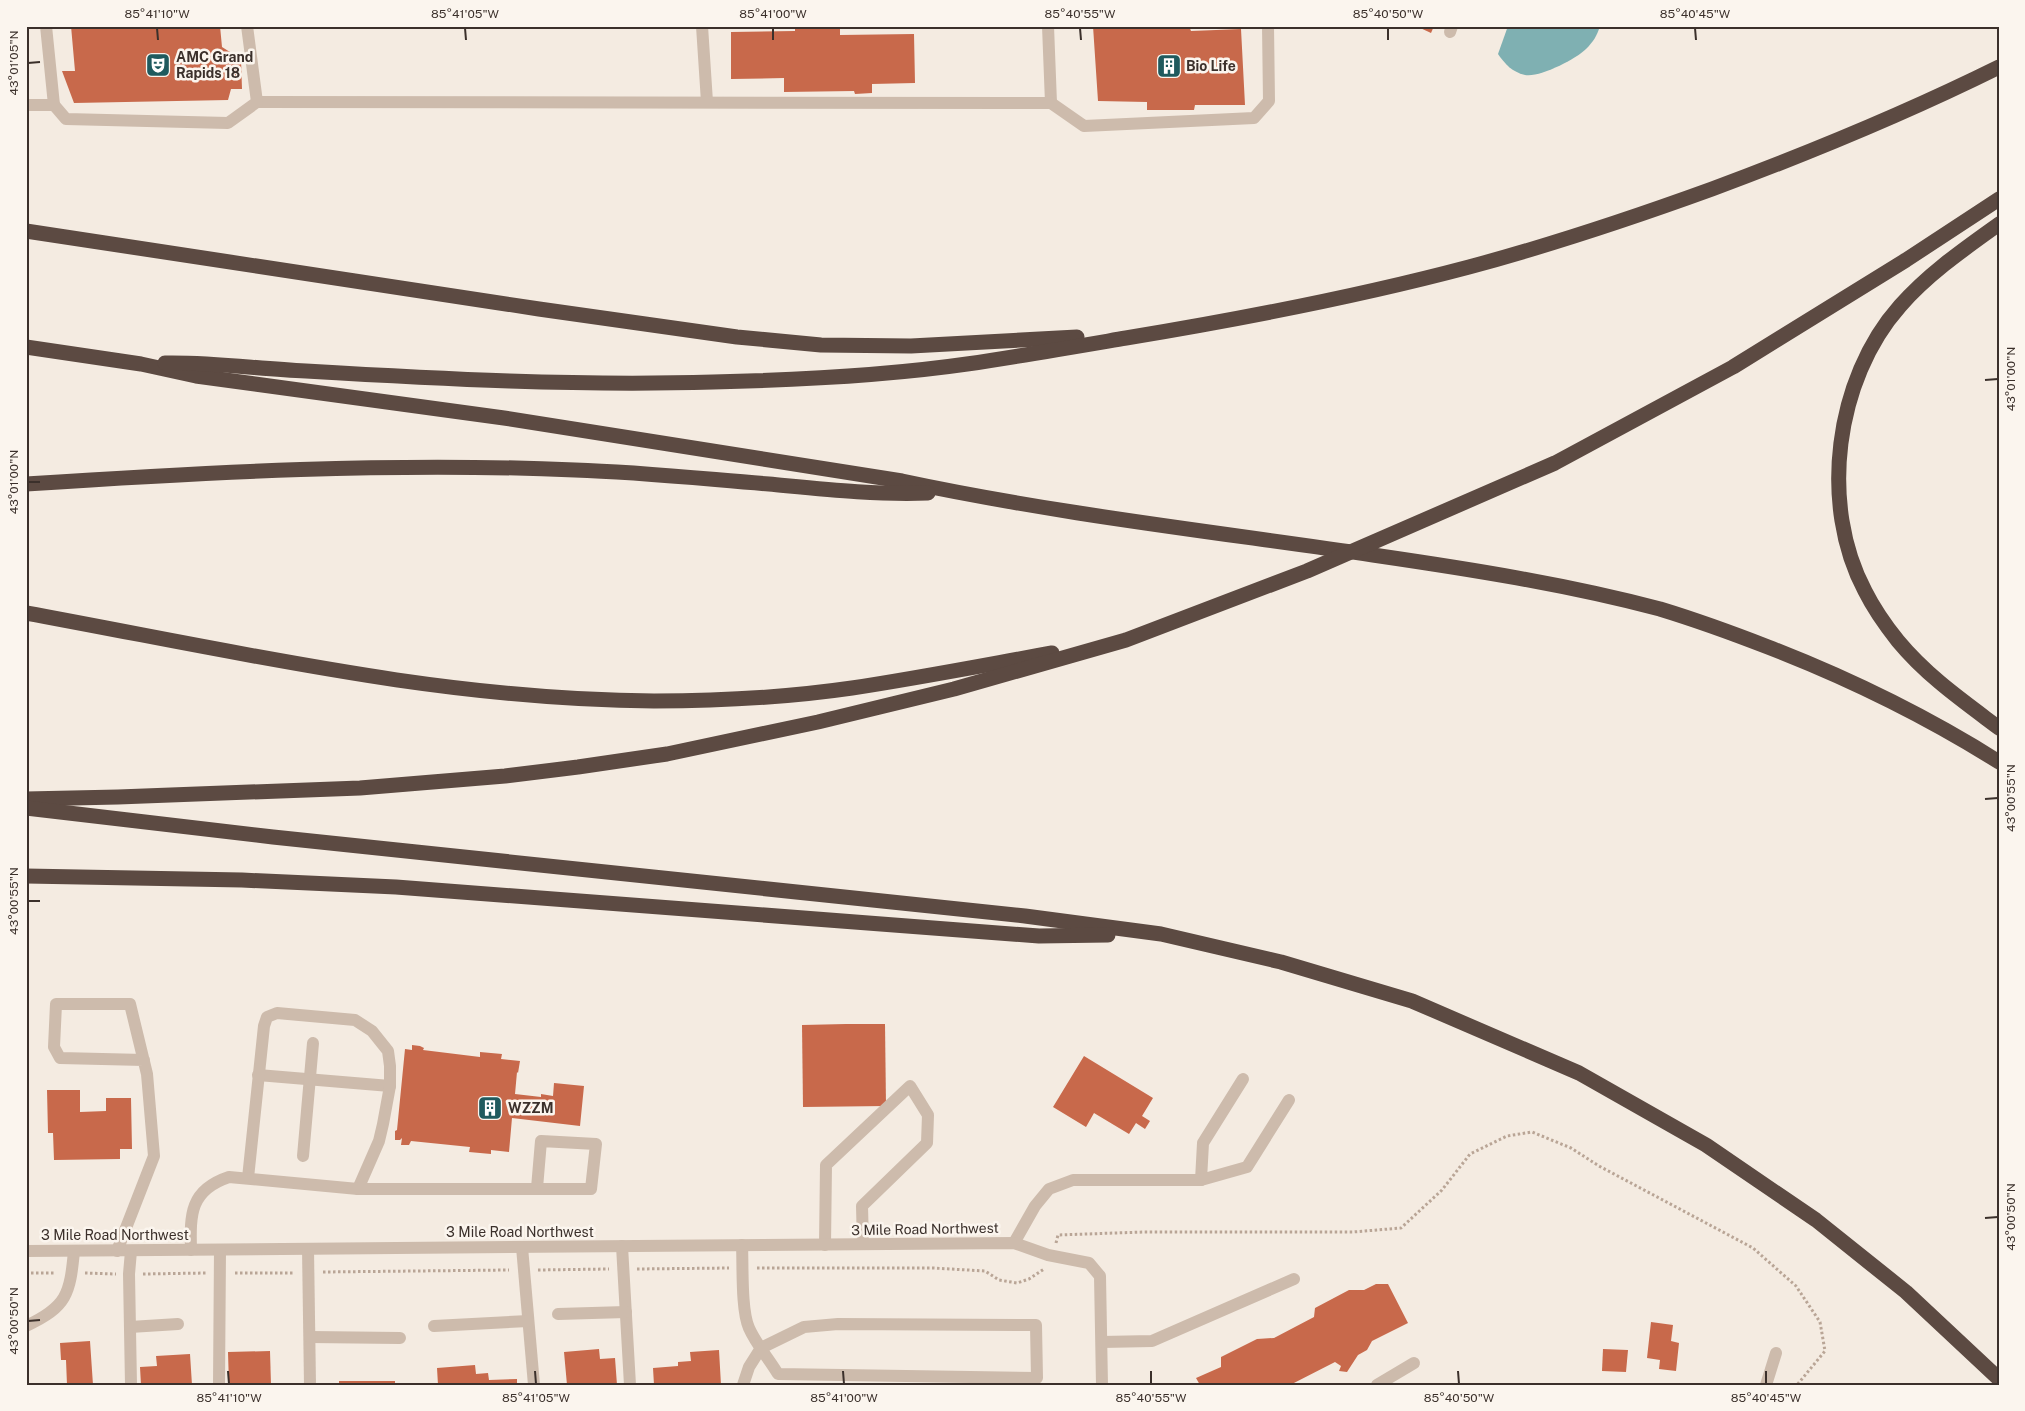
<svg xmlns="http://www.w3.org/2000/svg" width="2025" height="1411" viewBox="0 0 2025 1411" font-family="'Public Sans',sans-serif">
<rect width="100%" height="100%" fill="#f4ebe1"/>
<path fill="#7fb0b2" d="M1508,26H1600C1597,36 1593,42 1586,49C1576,59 1539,78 1525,75C1512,72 1505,64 1498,54Z"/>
<g fill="#c8694b">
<polygon points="71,26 220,26 222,47 241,59 242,89 231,89 228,100 74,103 62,71 75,71"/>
<polygon points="795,26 840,26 840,35 914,34 915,83 872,84 872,93 855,94 854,91 784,92 784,78 731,79 731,32 795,31"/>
<polygon points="1093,26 1189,26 1191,31 1241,29 1245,105 1195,105 1194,110 1147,110 1147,102 1098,101"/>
<polygon points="1416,26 1434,26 1431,33"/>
<polygon points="846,1024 885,1024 886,1106 803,1107 802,1025"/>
<polygon points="412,1045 420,1046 424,1048 423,1050 480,1057 480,1052 502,1054 501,1059 520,1061 518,1073 517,1072 515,1094 541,1097 541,1094 553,1096 554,1083 584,1086 580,1126 512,1118 509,1152 491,1150 491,1154 469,1152 470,1147 411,1141 409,1145 401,1145 402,1138 400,1140 395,1140 395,1131 397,1130 405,1049 412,1050"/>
<polygon points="1084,1056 1153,1098 1142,1116 1150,1121 1145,1129 1136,1123 1129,1134 1094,1113 1086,1127 1053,1107"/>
<polygon points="47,1090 80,1090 80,1112 106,1111 106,1098 131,1098 132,1149 120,1149 120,1159 54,1160 53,1133 48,1133"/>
<polygon points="1376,1284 1388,1284 1408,1323 1372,1341 1367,1350 1358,1355 1347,1372 1339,1371 1341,1366 1335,1362 1290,1385 1200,1385 1196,1378 1221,1367 1221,1357 1257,1339 1274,1338 1314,1317 1315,1308 1349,1290 1364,1290"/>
<polygon points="1651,1322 1673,1325 1671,1341 1679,1343 1676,1371 1659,1369 1660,1360 1647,1358"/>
<polygon points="90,1341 93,1385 67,1385 66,1360 61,1360 60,1343"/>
<polygon points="599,1349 600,1359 615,1358 617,1385 567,1385 564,1352"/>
<polygon points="1603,1349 1628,1350 1626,1372 1602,1371"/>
<polygon points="719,1350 721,1385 654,1385 653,1368 678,1366 678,1362 691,1361 690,1352"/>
<polygon points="270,1351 271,1385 229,1385 228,1352"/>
<polygon points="190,1354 192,1385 141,1385 140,1367 157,1366 156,1356"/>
<polygon points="475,1365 476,1374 488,1373 489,1380 517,1379 517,1385 438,1385 437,1368"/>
<rect x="339" y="1381" width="56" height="4"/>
</g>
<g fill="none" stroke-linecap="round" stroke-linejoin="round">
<g stroke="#b9a596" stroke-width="3" stroke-dasharray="2.5 2.5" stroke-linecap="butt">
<polyline points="1056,1243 1058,1235 1144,1232 1353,1232 1401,1228 1442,1190 1470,1154 1507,1136 1532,1132 1571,1148 1599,1166 1753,1248 1796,1286 1820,1322 1825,1351 1797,1385"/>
<polyline points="757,1268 933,1268 985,1271 999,1280 1017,1283 1029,1279 1044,1269"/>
<polyline points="637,1269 729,1268"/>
<polyline points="538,1270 609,1269"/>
<polyline points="323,1272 509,1270"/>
<polyline points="26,1273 56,1273"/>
<polyline points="85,1273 116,1274"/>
<polyline points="235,1273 294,1273"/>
<polyline points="143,1274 206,1273"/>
</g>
<g stroke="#cdbbac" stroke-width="12">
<polyline points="46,26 54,105"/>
<polyline points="702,26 707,102"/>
<polyline points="1048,26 1051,103"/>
<polyline points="1450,32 1452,26"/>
<polyline points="257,102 1051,103 1084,126 1254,118 1269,101 1268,26"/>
<polyline points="26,105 54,105 66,119 228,123 257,102 247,26"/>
<polyline points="258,1075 390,1086"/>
<polyline points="303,1156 313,1043"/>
<polyline points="248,1178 264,1026 267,1017 277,1013 355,1020 372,1031 388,1051 390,1066 390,1086 383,1124 379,1141 358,1189"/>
<polyline points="1201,1180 1203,1143 1243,1079"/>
<polyline points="1014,1243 1035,1206 1049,1189 1073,1180 1201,1180 1247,1167 1289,1100"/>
<path d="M742,1245C743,1266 741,1310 749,1328C756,1344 769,1359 778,1374L1037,1378L1036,1325L838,1324L804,1327L761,1348L749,1367L743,1385"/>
<polyline points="825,1245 826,1165 910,1086 928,1115 927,1143 862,1206 863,1244"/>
<polyline points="622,1246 630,1385"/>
<polyline points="522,1247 534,1385"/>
<polyline points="308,1249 310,1385"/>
<path d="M191,1250C190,1214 190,1190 229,1177L358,1189H591L596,1144L541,1141L537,1188"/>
<polyline points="26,1251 1014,1243 1048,1255 1089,1263 1100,1276 1102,1385"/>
<polyline points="117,1251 154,1156 147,1074 130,1004 56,1004 54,1047 60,1058 144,1060"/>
<polyline points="131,1251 129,1274 131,1385"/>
<polyline points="558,1314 626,1312"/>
<path d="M26,1326C67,1307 70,1294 74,1251"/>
<polyline points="434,1326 528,1321"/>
<polyline points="130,1327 178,1324"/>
<polyline points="310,1337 400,1338"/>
<polyline points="1102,1342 1152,1341 1294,1279"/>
<polyline points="219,1385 220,1250"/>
<polyline points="1377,1385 1414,1363"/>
<polyline points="1766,1385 1776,1353"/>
</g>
<g stroke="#5c4a42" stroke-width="15">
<path d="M1999,224C1964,249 1928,274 1900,306C1835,379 1819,505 1865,591C1874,609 1886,626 1898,641C1927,676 1963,701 1999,728"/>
<polyline points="26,231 539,309 737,337 821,345 911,346 1077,337"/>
<path d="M26,347L141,364L196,376L504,418L902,481C1057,514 1216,532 1373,555C1469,569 1565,584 1660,609C1696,620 1732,633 1768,647C1848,678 1926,716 1999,762"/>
<path d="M165,363C214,362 258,369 306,371C441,379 578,386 713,382C797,380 884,376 967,364C1021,356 1073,347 1126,338C1241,319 1356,297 1469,267C1551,245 1632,218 1712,189C1809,153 1906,113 1999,67"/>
<path d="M26,484C209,472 392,462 575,470C640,472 705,479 769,484C822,489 875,495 928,493"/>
<path d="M26,613C234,651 442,700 654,701C717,701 790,697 852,688C918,678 985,665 1052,653"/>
<polyline points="26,799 118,797 360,788 505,776 578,767 667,754 818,722 954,689 1126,640 1307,571 1555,463 1733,367 1906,260 1999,199"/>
<polyline points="26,808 273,837 1025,916 1161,934 1281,962 1412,1001 1579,1073 1706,1145 1816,1220 1906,1292 1999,1379"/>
<polyline points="26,876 242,880 396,887 1039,936 1108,935"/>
</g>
</g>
<path fill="none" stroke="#3b302b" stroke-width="2" d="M157,28L158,40M465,28L466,40M773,28V40M1080,28L1081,40M1388,28V40M1695,28L1696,40M28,63L40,62M1985,380L1998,379M28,482H40M1985,799L1998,798M28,901H40M1985,1218L1998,1217M28,1321L40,1320M228,1371L229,1384M535,1371L536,1384M843,1371L844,1384M1151,1371V1384M1458,1371L1459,1384M1766,1371V1384"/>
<defs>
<symbol id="theatre-square" viewBox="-11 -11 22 22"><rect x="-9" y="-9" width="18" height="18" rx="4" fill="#1f5a5e" stroke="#fbf5ee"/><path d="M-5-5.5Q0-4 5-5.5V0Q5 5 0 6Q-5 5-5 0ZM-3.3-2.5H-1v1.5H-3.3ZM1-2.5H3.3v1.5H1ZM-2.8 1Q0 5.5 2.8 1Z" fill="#fff"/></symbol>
<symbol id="building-square" viewBox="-11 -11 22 22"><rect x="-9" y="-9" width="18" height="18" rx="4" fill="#1f5a5e" stroke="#fbf5ee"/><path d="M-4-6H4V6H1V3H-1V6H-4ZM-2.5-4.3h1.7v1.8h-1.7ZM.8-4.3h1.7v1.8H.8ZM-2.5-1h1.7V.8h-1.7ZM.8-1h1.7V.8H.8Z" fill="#fff"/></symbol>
</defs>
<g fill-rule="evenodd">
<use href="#theatre-square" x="144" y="51" width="28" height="28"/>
<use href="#building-square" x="1155" y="52" width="28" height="28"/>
<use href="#building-square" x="476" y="1094" width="28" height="28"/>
</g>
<g text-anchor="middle" stroke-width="5" stroke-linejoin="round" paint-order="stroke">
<g font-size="14" font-weight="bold" fill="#3b302b" stroke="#fbf5ee" text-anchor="start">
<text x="176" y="62">AMC Grand<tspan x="176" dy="16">Rapids 18</tspan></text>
<text x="1186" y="71">Bio Life</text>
<text x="508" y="1113">WZZM</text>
</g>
<g font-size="14" fill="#3b302b" stroke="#fbf5ee">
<text transform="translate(925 1229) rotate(-1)" y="5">3 Mile Road Northwest</text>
<text x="520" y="1237">3 Mile Road Northwest</text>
<text x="115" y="1240">3 Mile Road Northwest</text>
</g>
</g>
<rect width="2025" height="1411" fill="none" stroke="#fbf5ee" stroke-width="55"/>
<rect x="28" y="28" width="1970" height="1356" fill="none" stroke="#3b302b" stroke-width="2"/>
<g font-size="12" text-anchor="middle" fill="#3b302b">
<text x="157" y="18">85°41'10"W</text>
<text x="465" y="18">85°41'05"W</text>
<text x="773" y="18">85°41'00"W</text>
<text x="1080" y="18">85°40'55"W</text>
<text x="1388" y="18">85°40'50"W</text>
<text x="1695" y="18">85°40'45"W</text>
<text transform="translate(14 63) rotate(-90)" y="4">43°01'05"N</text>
<text transform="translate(2011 379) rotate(-90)" y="4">43°01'00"N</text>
<text transform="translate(14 482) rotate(-90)" y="4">43°01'00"N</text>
<text transform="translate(2011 798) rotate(-90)" y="4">43°00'55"N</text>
<text transform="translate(14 901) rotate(-90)" y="4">43°00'55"N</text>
<text transform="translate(2011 1217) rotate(-90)" y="4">43°00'50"N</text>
<text transform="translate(14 1321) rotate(-90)" y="4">43°00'50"N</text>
<text x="229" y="1402">85°41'10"W</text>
<text x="536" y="1402">85°41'05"W</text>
<text x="844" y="1402">85°41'00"W</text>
<text x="1151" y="1402">85°40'55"W</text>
<text x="1459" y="1402">85°40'50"W</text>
<text x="1766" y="1402">85°40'45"W</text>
</g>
</svg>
